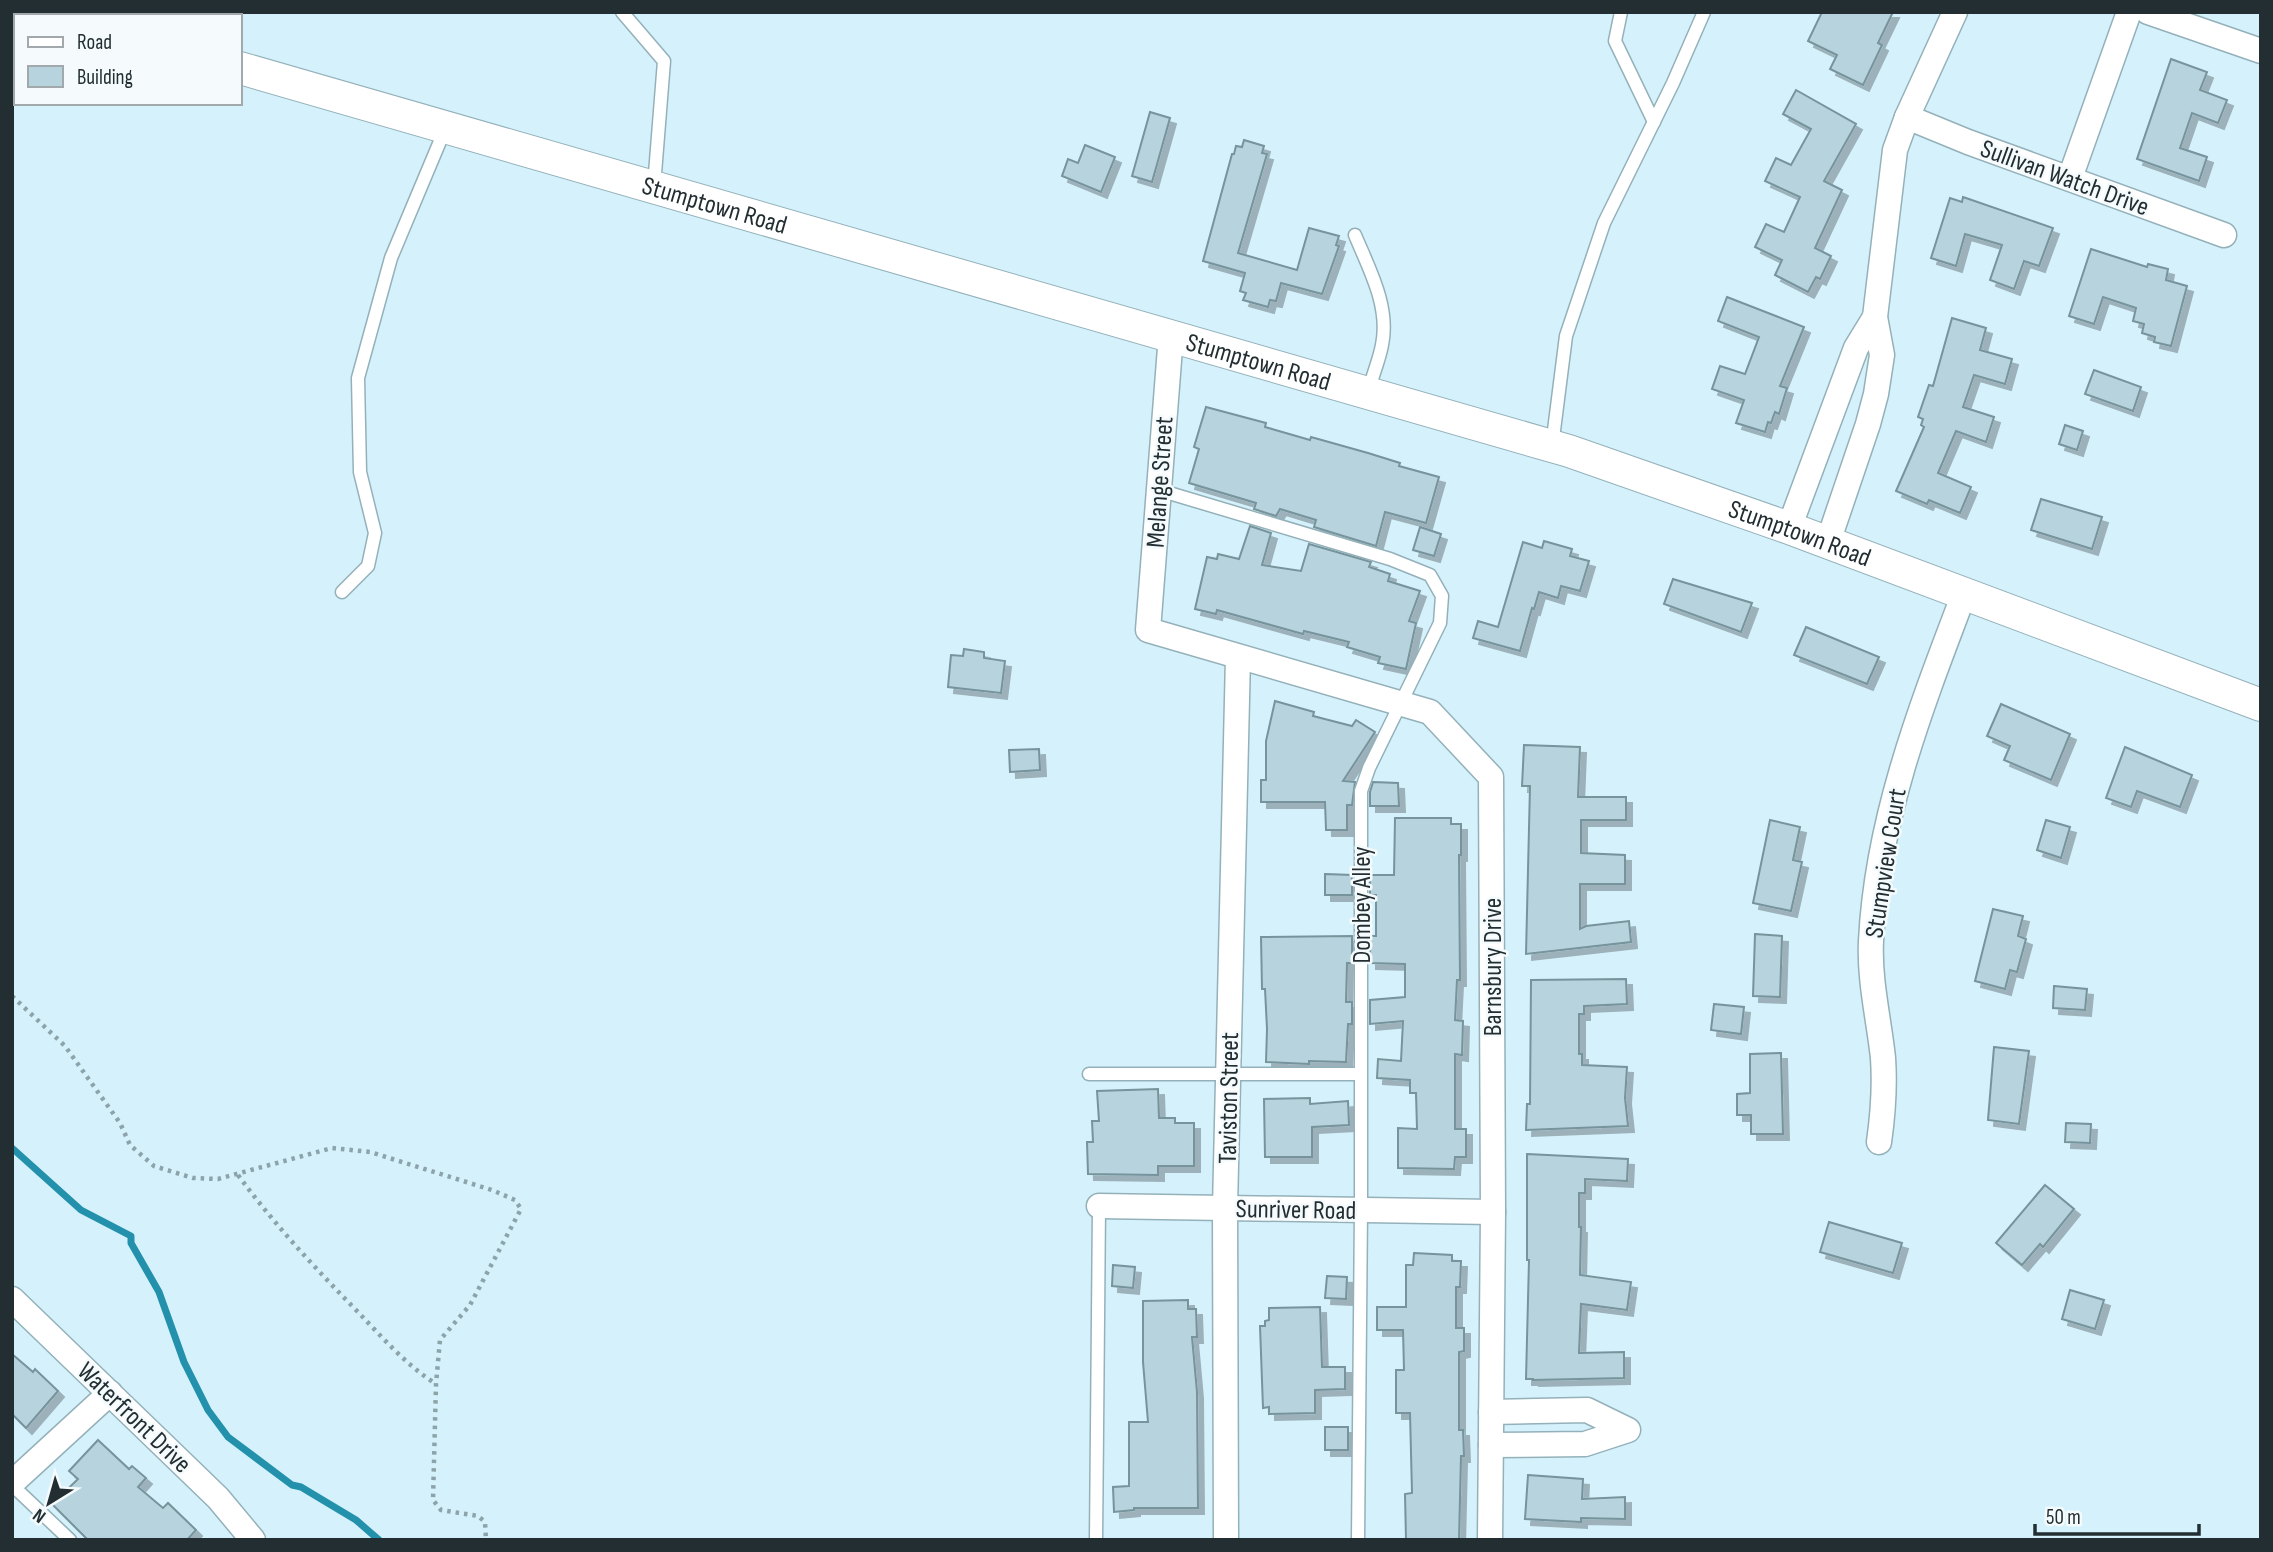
<svg xmlns="http://www.w3.org/2000/svg" width="2273" height="1552" viewBox="0 0 2273 1552" font-family="'Sofia Sans Condensed',sans-serif">
<defs>
<filter id="shadow"><feDropShadow dx="6" dy="6" stdDeviation="0" flood-color="#0004"/></filter>
</defs>
<rect width="100%" height="100%" fill="#d5f2fc"/>
<g fill="none" stroke-linecap="round" stroke-linejoin="round">
<polyline stroke="#2491ac" stroke-width="7" points="12,1148 81,1210 131,1236 131,1243 159,1292 184,1362 208,1410 228,1437 292,1485 301,1487 356,1520 379,1540"/>
</g>
<g fill="#b7d4de" stroke="#77939c" stroke-width="2" filter="url(#shadow)">
<polygon points="1822,12 1893,12 1878,43 1882,45 1863,85 1830,69 1837,55 1808,41"/>
<polygon points="2171,59 2207,72 2200,90 2227,100 2218,123 2192,113 2180,148 2207,157 2199,181 2137,159"/>
<polygon points="1796,90 1856,124 1824,181 1842,190 1815,248 1831,256 1820,279 1816,277 1808,292 1775,275 1782,260 1755,247 1766,224 1784,232 1800,197 1765,181 1776,158 1791,165 1811,129 1783,114"/>
<polygon points="1150,112 1170,118 1152,182 1132,176"/>
<polygon points="1244,140 1264,146 1262,153 1267,154 1238,253 1297,270 1309,228 1339,236 1336,245 1339,246 1322,294 1281,283 1276,301 1270,300 1268,307 1243,300 1246,293 1240,291 1245,273 1203,261 1232,154 1234,154 1236,146 1242,147"/>
<polygon points="1085,145 1115,157 1101,192 1062,176 1068,159 1078,163"/>
<polygon points="1963,197 2053,228 2039,266 2024,261 2014,289 1990,280 2002,245 1965,234 1956,266 1931,258 1950,198 1962,202"/>
<polygon points="2091,249 2147,267 2148,264 2168,269 2166,280 2187,286 2171,346 2154,342 2155,337 2142,333 2144,324 2133,321 2136,308 2103,297 2094,324 2069,316"/>
<polygon points="1727,297 1804,327 1780,386 1787,388 1779,414 1775,412 1771,423 1768,422 1765,432 1736,423 1744,400 1712,389 1720,366 1745,374 1759,337 1718,321"/>
<polygon points="1952,318 1986,328 1980,350 2012,359 2005,384 1974,375 1963,407 1994,417 1986,442 1956,431 1938,473 1971,487 1960,513 1929,500 1927,504 1896,491 1924,427 1921,425 1923,419 1918,417 1929,385 1933,386"/>
<polygon points="2094,370 2141,387 2133,411 2085,394"/>
<polygon points="1206,407 1266,423 1265,427 1310,440 1311,437 1368,453 1400,463 1399,466 1439,477 1426,523 1385,512 1376,546 1314,527 1316,520 1280,509 1276,516 1254,509 1256,503 1189,483 1199,449 1194,447"/>
<polygon points="2065,425 2083,431 2077,450 2059,444"/>
<polygon points="2041,499 2102,517 2092,549 2031,530"/>
<polygon points="1250,526 1271,533 1262,565 1301,571 1309,544 1371,562 1369,567 1390,574 1388,581 1420,591 1409,621 1416,623 1406,669 1378,663 1380,657 1347,647 1349,642 1304,631 1303,634 1217,610 1216,614 1195,609 1207,557 1217,559 1218,554 1239,559"/>
<polygon points="1420,527 1441,534 1434,556 1413,550"/>
<polygon points="1544,541 1572,549 1570,556 1589,561 1580,591 1561,586 1558,598 1539,592 1534,609 1532,608 1520,651 1473,638 1478,621 1498,627 1523,542 1542,548"/>
<polygon points="1673,579 1752,603 1741,632 1664,604"/>
<polygon points="1806,627 1879,657 1867,684 1794,655"/>
<polygon points="964,649 984,652 984,658 1005,661 1001,693 948,687 951,655 963,656"/>
<polygon points="1275,701 1314,712 1313,716 1352,726 1356,720 1375,732 1343,781 1355,782 1352,805 1347,805 1347,830 1326,830 1325,802 1261,802 1261,780 1266,780 1266,741"/>
<polygon points="2001,704 2070,734 2051,780 2004,760 2010,746 1987,736"/>
<polygon points="1524,745 1580,747 1578,797 1626,797 1626,820 1581,820 1581,853 1625,855 1625,884 1580,884 1580,929 1586,926 1629,921 1631,942 1526,954 1530,786 1522,786"/>
<polygon points="2125,747 2192,775 2180,807 2137,791 2131,807 2106,798"/>
<polygon points="1039,749 1040,770 1010,772 1009,750"/>
<polygon points="1373,782 1398,783 1399,806 1370,806 1370,792"/>
<polygon points="1395,818 1451,818 1451,824 1461,824 1461,855 1459,855 1460,980 1457,980 1455,1020 1463,1021 1462,1055 1455,1054 1455,1129 1466,1129 1466,1157 1455,1157 1454,1169 1398,1168 1398,1128 1417,1129 1416,1093 1410,1093 1410,1080 1377,1078 1378,1059 1401,1061 1403,1021 1370,1024 1370,1000 1405,997 1405,964 1370,963 1370,936 1376,936 1376,895 1370,895 1370,875 1394,875"/>
<polygon points="1770,820 1800,827 1793,860 1802,862 1791,911 1753,903"/>
<polygon points="2046,820 2070,827 2061,858 2037,850"/>
<polygon points="1325,874 1352,875 1352,895 1325,895"/>
<polygon points="1993,909 2023,916 2018,936 2026,939 2017,972 2010,970 2005,989 1975,981"/>
<polygon points="1755,934 1782,936 1780,997 1753,996"/>
<polygon points="1352,936 1352,963 1347,963 1346,1002 1352,1002 1352,1024 1348,1024 1346,1062 1309,1061 1309,1064 1266,1062 1267,1029 1265,989 1262,989 1261,937"/>
<polygon points="1626,979 1627,1004 1584,1006 1584,1014 1579,1014 1579,1054 1582,1054 1582,1065 1627,1067 1625,1098 1628,1126 1526,1130 1527,1104 1530,1104 1531,980"/>
<polygon points="2054,986 2087,989 2085,1010 2053,1008"/>
<polygon points="1714,1004 1744,1007 1741,1034 1711,1030"/>
<polygon points="1994,1047 2029,1051 2019,1124 1988,1120"/>
<polygon points="1781,1053 1783,1134 1751,1134 1751,1115 1737,1115 1737,1094 1750,1093 1750,1054"/>
<polygon points="1158,1089 1159,1118 1175,1118 1175,1123 1194,1123 1194,1166 1158,1166 1158,1175 1088,1174 1087,1142 1093,1142 1092,1121 1099,1121 1097,1091"/>
<polygon points="1310,1098 1310,1104 1348,1101 1349,1125 1312,1127 1312,1157 1265,1157 1264,1099"/>
<polygon points="2066,1123 2091,1124 2090,1143 2065,1142"/>
<polygon points="1527,1154 1628,1159 1627,1181 1585,1179 1585,1193 1579,1193 1579,1227 1581,1227 1580,1275 1631,1282 1627,1310 1581,1304 1579,1353 1624,1352 1624,1378 1533,1380 1533,1379 1526,1379 1529,1260 1527,1260"/>
<polygon points="2045,1185 2074,1209 2043,1247 2040,1244 2022,1265 1996,1243"/>
<polygon points="1829,1222 1902,1243 1893,1273 1820,1252"/>
<polygon points="1414,1253 1452,1255 1452,1261 1461,1261 1460,1287 1456,1287 1456,1328 1464,1328 1464,1351 1459,1352 1459,1430 1463,1430 1464,1456 1461,1456 1459,1540 1406,1540 1405,1494 1412,1493 1410,1413 1396,1413 1396,1370 1404,1370 1403,1330 1377,1330 1377,1307 1406,1307 1406,1265 1413,1265"/>
<polygon points="1113,1265 1135,1267 1133,1288 1112,1286"/>
<polygon points="1327,1276 1347,1277 1346,1299 1325,1298"/>
<polygon points="2070,1290 2104,1300 2095,1329 2062,1319"/>
<polygon points="1188,1300 1188,1309 1196,1309 1197,1337 1192,1337 1197,1392 1198,1508 1134,1508 1134,1510 1114,1512 1113,1487 1129,1486 1129,1422 1148,1422 1143,1362 1143,1301"/>
<polygon points="1320,1307 1322,1367 1345,1367 1345,1389 1315,1390 1315,1413 1269,1414 1269,1407 1263,1408 1260,1326 1265,1326 1265,1321 1269,1320 1269,1308"/>
<polygon points="12,1354 33,1372 35,1369 58,1391 26,1428 12,1414"/>
<rect x="1325" y="1427" width="23" height="23"/>
<polygon points="98,1440 129,1469 132,1466 146,1478 138,1487 163,1508 168,1503 196,1530 187,1540 88,1540 52,1504 78,1479 69,1471"/>
<polygon points="1528,1475 1583,1479 1582,1499 1625,1497 1625,1519 1581,1518 1581,1522 1525,1519"/>
</g>
<g fill="none" stroke-linecap="round" stroke-linejoin="round">
<defs>
<g id="service">
<polyline points="622,12 664,61 654,186"/>
<polyline points="1621,12 1615,41 1654,122"/>
<path d="M1355,235C1369,269 1390,306 1382,345C1379,361 1372,377 1368,392"/>
<polyline points="1552,446 1566,336 1604,223 1673,83 1704,12"/>
<polyline points="1159,490 1390,559 1430,575 1442,596 1440,623 1369,768 1361,791 1361,1210 1358,1540"/>
<polyline points="342,592 368,566 375,533 360,472 358,378 391,258 446,127"/>
<polyline points="1089,1074 1360,1074"/>
<polyline points="12,1485 70,1540"/>
<polyline points="1096,1540 1099,1206"/>
</g>
<g id="minor">
<polyline points="2148,12 2261,51"/>
<polyline points="1907,117 1968,142 2224,235"/>
<polyline points="2070,178 2129,12"/>
<polyline points="1171,335 1148,630 1430,712 1491,777 1493,1212 1490,1540"/>
<polyline points="1789,528 1856,348 1875,317"/>
<polyline points="1828,542 1868,424 1876,394 1882,355 1875,317 1895,150 1907,117 1955,12"/>
<path d="M1879,1142C1883,1114 1885,1087 1883,1058C1879,1020 1869,980 1871,941C1877,819 1921,707 1964,594"/>
<polyline points="1099,1206 1493,1212"/>
<polyline points="12,1299 218,1498 253,1540"/>
<polyline points="1491,1445 1585,1444 1628,1430 1587,1410 1491,1412"/>
<polyline points="12,1483 110,1393"/>
<polyline points="1226,1540 1225,1208 1238,657"/>
</g>
<g id="tertiary">
<polyline points="40,12 53,16"/>
<path id="s1" d="M240,68L1569,451L1789,528L2261,705"/>
</g>
</defs>
<use href="#service" stroke="#94b1ba" stroke-width="15"/>
<use href="#minor" stroke="#94b1ba" stroke-width="27"/>
<use href="#tertiary" stroke="#94b1ba" stroke-width="34"/>
<g stroke="#8da3aa" stroke-width="4.5" stroke-dasharray="3.5 5" stroke-linecap="butt">
<polyline points="12,996 65,1046 120,1123 130,1145 154,1166 193,1178 218,1179 332,1148 370,1152 492,1190 515,1200 521,1209 470,1305 440,1340 436,1384 433,1500 441,1510 478,1516 485,1522 486,1540"/>
<path d="M238,1175C274,1224 315,1268 357,1311C382,1337 406,1365 436,1384"/>
</g>
<use href="#service" stroke="#fff" stroke-width="12"/>
<use href="#minor" stroke="#fff" stroke-width="24"/>
<use href="#tertiary" stroke="#fff" stroke-width="32"/>
</g>
<g text-anchor="middle" stroke-width="5" stroke-linejoin="round" paint-order="stroke">
<g font-size="26" fill="#232e32" stroke="#f5fbfd">
<text transform="translate(2065 177) rotate(20)" y="9">Sullivan Watch Drive</text>
<text dy="9" stroke="none"><textPath href="#s1" startOffset="494">Stumptown Road</textPath></text>
<text dy="9" stroke="none"><textPath href="#s1" startOffset="1060">Stumptown Road</textPath></text>
<text transform="translate(1159 482) rotate(-86)" y="9">Melange Street</text>
<text dy="9" stroke="none"><textPath href="#s1" startOffset="1628">Stumptown Road</textPath></text>
<text transform="translate(1885 863) rotate(-81)" y="9">Stumpview Court</text>
<text transform="translate(1361 905) rotate(-90)" y="9">Dombey Alley</text>
<text transform="translate(1492 967) rotate(-90)" y="9">Barnsbury Drive</text>
<text transform="translate(1228 1098) rotate(-89)" y="9">Taviston Street</text>
<text transform="translate(1296 1209) rotate(1)" y="9">Sunriver Road</text>
<text transform="translate(135 1417) rotate(44)" y="9">Waterfront Drive</text>
</g>
</g>
<rect width="2273" height="1552" fill="none" stroke="#232e32" stroke-width="28"/>
<rect x="14" y="14" width="228" height="91" fill="#f5fbfd" stroke="#a1a9ac" stroke-width="2"/>
<rect x="28" y="37" width="35" height="10" fill="#ffffff" stroke="#a1a9ac" stroke-width="2"/>
<text x="77" y="49" font-size="21" fill="#232e32">Road</text>
<rect x="28" y="66" width="35" height="21" fill="#b7d4de" stroke="#a1a9ac" stroke-width="2"/>
<text x="77" y="84" font-size="21" fill="#232e32">Building</text>
<g transform="translate(49 1503) rotate(217)" stroke="#f5fbfd" stroke-width="5" paint-order="stroke">
<path d="M0-5L12 26L0 18L-12 26Z" fill="#232e32"/>
<text y="-10" font-size="19" font-weight="bold" text-anchor="middle" fill="#232e32">N</text>
</g>
<path d="M2035 1524v10h164v-10" fill="none" stroke="#232e32" stroke-width="3.5"/>
<text x="2046" y="1524" font-size="21" fill="#232e32" stroke="#f5fbfd" stroke-width="5" paint-order="stroke">50 m</text>
</svg>
